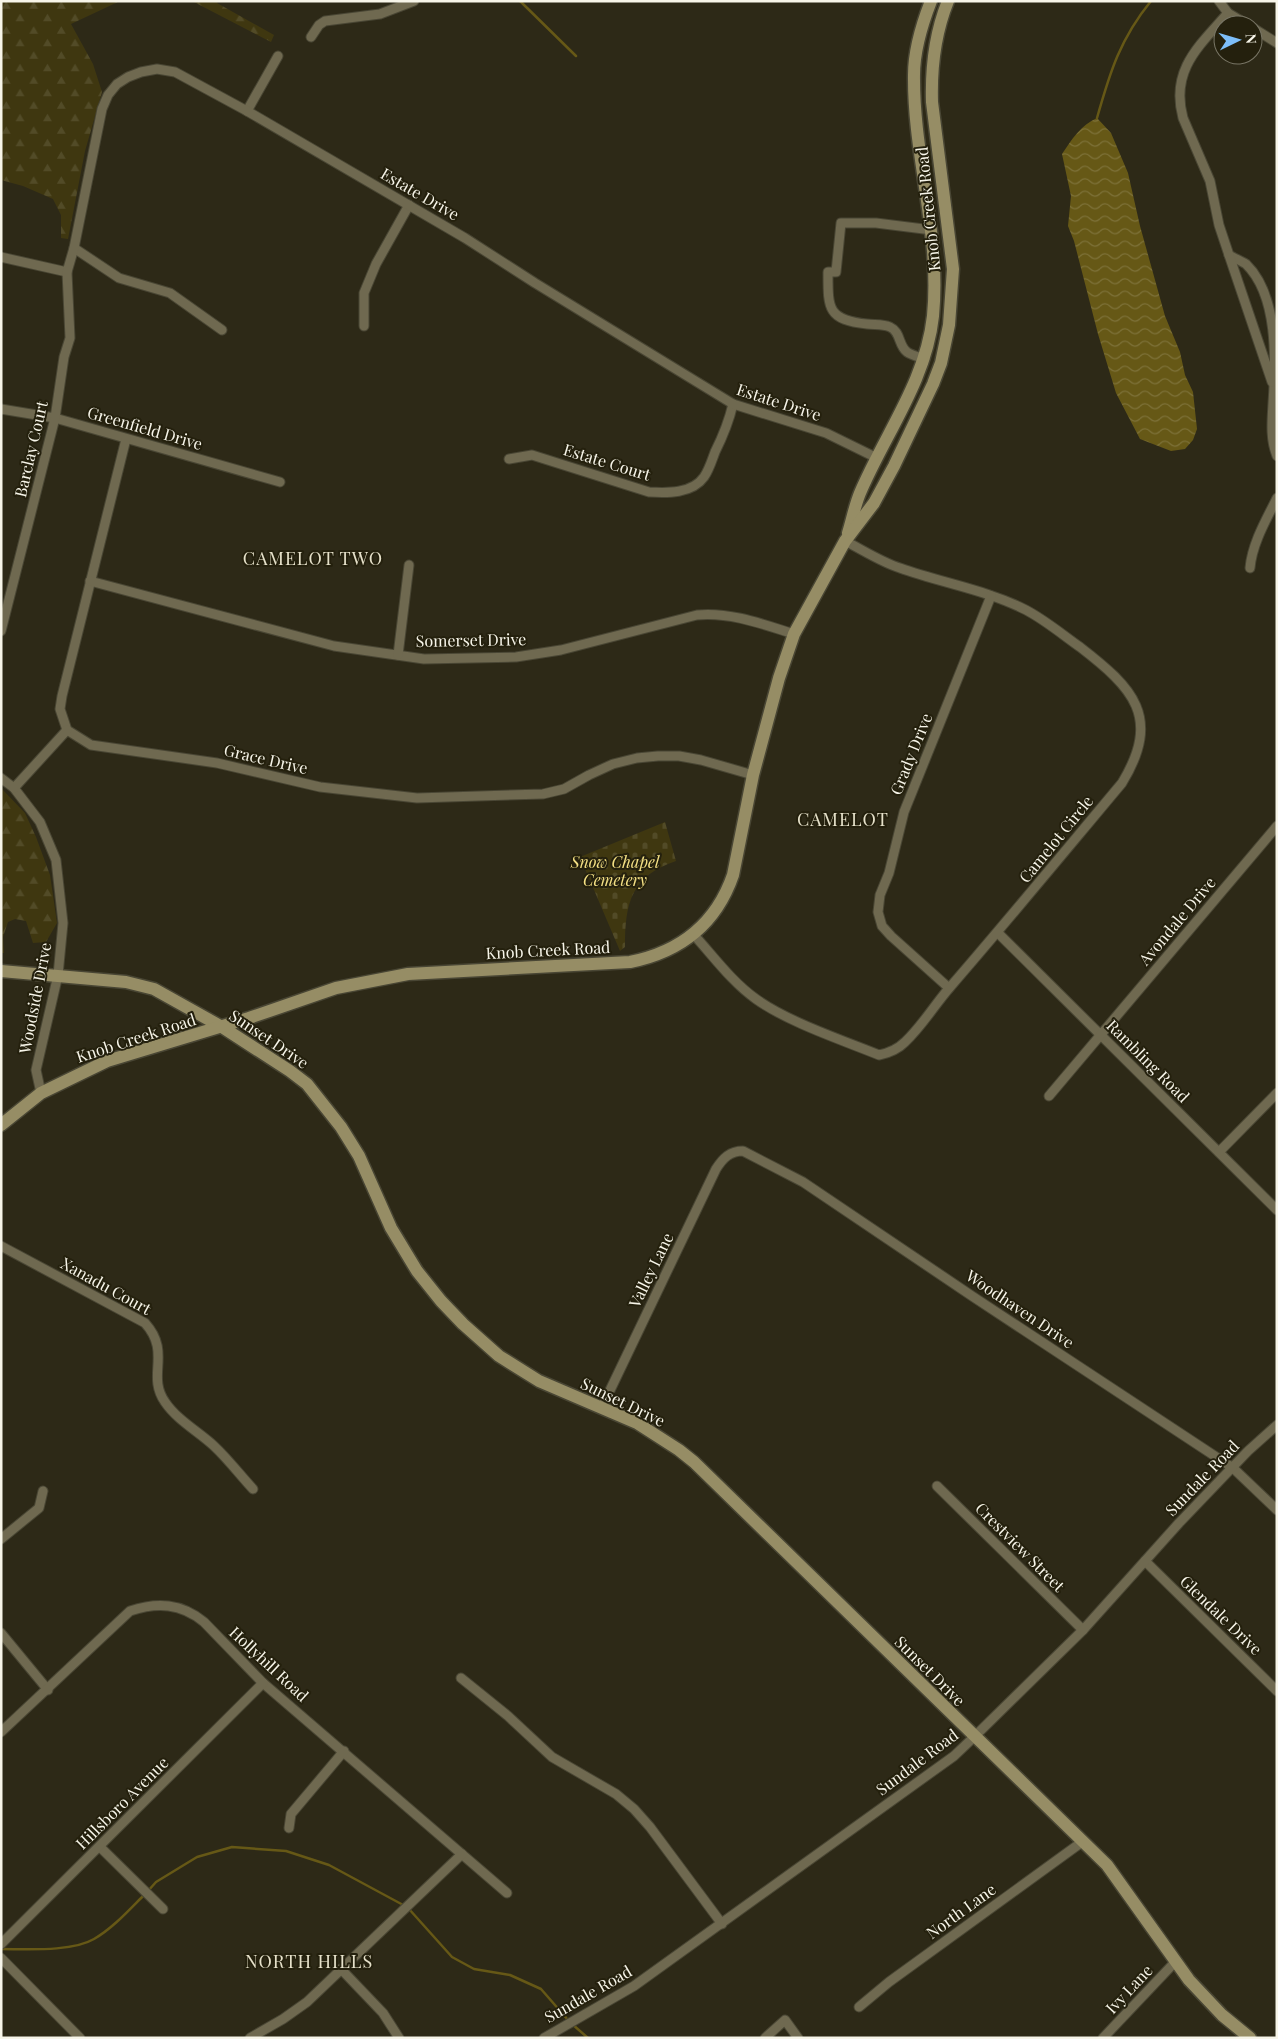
<svg xmlns="http://www.w3.org/2000/svg" width="1278" height="2039" viewBox="0 0 1278 2039" font-family="'Playfair Display',serif">
<defs>
<pattern id="forest-firs" width="22" height="20" patternUnits="userSpaceOnUse" patternTransform="scale(1.25)"><rect width="22" height="20" fill="#3f3710"/><path d="M5 1l3.5 6h-7zM16 11l3.5 6h-7z" fill="#524b27"/></pattern>
<pattern id="cemetery-stones" width="16" height="16" patternUnits="userSpaceOnUse" patternTransform="scale(1.25)"><rect width="16" height="16" fill="#3f3710"/><path d="M2 7V4a2 2 0 0 1 4 0v3zM10 15v-3a2 2 0 0 1 4 0v3z" fill="#524b27"/></pattern>
<pattern id="water-waves" width="16" height="10" patternUnits="userSpaceOnUse" patternTransform="scale(1.25)"><rect width="16" height="10" fill="#665816"/><path d="M0 5q4-4 8 0t8 0" fill="none" stroke="#7d7138"/></pattern>
</defs>
<rect width="100%" height="100%" fill="#2d2917"/>
<g fill="url(#forest-firs)">
<polygon points="1,1 120,1 71,24 93,64 102,92 85,151 68,239 61,238 61,215 53,199 23,186 1,180"/>
<polygon points="192,1 218,1 217,3 274,35 271,42"/>
<polygon points="1,788 25,813 36,837 50,875 57,923 46,942 33,943 26,921 15,919 8,922 3,937 4,953 1,953"/>
</g>
<path fill="url(#cemetery-stones)" d="M665,822L676,861C631,876 625,903 625,947L620,951L580,857Z"/>
<path fill="url(#water-waves)" d="M1097,118L1111,133L1128,173L1140,226L1165,316L1180,352L1185,375L1193,392L1197,429L1193,440L1185,449L1171,451L1140,439L1116,393L1098,334L1074,241L1068,226L1071,196L1062,154C1072,139 1081,125 1097,118Z"/>
<g fill="none" stroke-linecap="round" stroke-linejoin="round">
<g stroke="#665816" stroke-width="2.5">
<polyline points="520,1 576,56"/>
<path d="M1097,118C1110,72 1120,39 1151,1"/>
<polyline points="148,1891 156,1882 197,1857 232,1847 286,1851 329,1865 405,1906"/>
<polyline points="409,1909 452,1957 474,1969 510,1975 541,1989 568,2020"/>
<path d="M1,1949C27,1949 72,1952 94,1939C113,1928 129,1910 144,1895"/>
<polyline points="572,2024 588,2038"/>
</g>
<defs>
<g id="minor">
<polyline points="1219,1 1228,13 1248,25"/>
<path d="M1228,13C1199,46 1170,70 1183,118L1210,181L1219,225L1229,255C1234,258 1241,261 1246,264C1278,295 1276,359 1273,403C1272,421 1270,439 1277,456"/>
<polyline points="1253,28 1277,43"/>
<polyline points="311,37 319,25 325,21 380,14 414,1"/>
<polyline points="247,111 278,56"/>
<polyline points="74,248 119,278 170,293 222,330"/>
<polyline points="1229,255 1272,382"/>
<polyline points="1,257 67,272"/>
<polyline points="364,326 364,293 376,264 409,205"/>
<path d="M925,359C919,357 911,355 907,352C898,345 901,332 890,327C883,324 874,325 867,324C827,320 828,308 828,272H836L841,223H876L932,230"/>
<polyline points="1,409 55,418 280,482"/>
<polyline points="126,439 62,696 60,709 67,730 91,745 217,763 320,787 417,798 543,794 564,789 589,775 613,764 637,758 658,756 679,756 701,760 753,775"/>
<path d="M509,459L532,455L649,492C667,493 692,494 704,477C709,470 712,460 715,452C723,436 729,421 733,404"/>
<path d="M1250,568C1252,544 1266,520 1277,498"/>
<path d="M90,581L334,646L424,659L516,657L561,650L697,615C731,612 762,624 794,634"/>
<polyline points="1,631 55,418 64,357 70,338 67,272 74,248 102,109 108,95 117,84 128,77 141,72 157,69 175,72 247,111 465,238 535,283 733,404 826,433 877,458"/>
<polyline points="398,655 409,565"/>
<polyline points="1,778 14,788 40,822 56,860 63,923 58,975 36,1070 41,1093"/>
<polyline points="14,788 67,730"/>
<polyline points="998,933 1277,1210"/>
<path d="M694,935C714,957 732,982 756,999C788,1022 842,1040 879,1055C889,1053 898,1049 905,1042C923,1025 935,1004 951,986C1009,919 1065,851 1122,783C1162,717 1133,688 1080,647C1063,635 1045,620 1026,610C987,590 942,583 900,568C881,562 863,550 845,541"/>
<polyline points="949,988 891,936 882,926 878,912 880,895 889,873 904,812 991,596"/>
<polyline points="1049,1096 1277,826"/>
<polyline points="1219,1152 1277,1093"/>
<path d="M1,1246L145,1323C172,1353 146,1375 165,1402C177,1420 199,1432 214,1446C228,1459 240,1475 253,1489"/>
<path d="M602,1407L716,1169C723,1158 730,1151 743,1151L803,1182L972,1296L1233,1468L1277,1510"/>
<polyline points="937,1486 1083,1630"/>
<polyline points="1,1539 39,1508 43,1491"/>
<polyline points="1145,1561 1277,1691"/>
<polyline points="1,1633 48,1690"/>
<polyline points="461,1678 508,1716 552,1757 616,1794 634,1809 650,1827 722,1924"/>
<path d="M1,1732L130,1611C157,1602 181,1603 204,1622L263,1683L507,1893"/>
<polyline points="289,1828 291,1814 344,1751"/>
<polyline points="100,1847 163,1909"/>
<polyline points="1,1944 263,1683"/>
<polyline points="1,1958 80,2038"/>
<polyline points="341,1969 383,2013 399,2038"/>
<polyline points="859,2007 889,1982 1082,1842"/>
<polyline points="250,2038 283,2019 307,2002 462,1854"/>
<polyline points="544,2038 634,1986 954,1756 974,1737 1083,1630 1179,1523 1248,1451 1277,1425"/>
<polyline points="765,2038 785,2020 798,2038"/>
<polyline points="1103,2038 1176,1961"/>
</g>
<g id="secondary">
<path d="M848,533C852,520 855,505 860,493C885,434 926,381 933,316C941,233 913,156 914,75C914,51 922,24 931,1"/>
<polyline points="1,971 126,982 154,989 222,1027 290,1071 307,1084 341,1127 359,1156 391,1228 417,1271 441,1301 463,1324 499,1356 539,1381 637,1423 679,1450 694,1462 1107,1865 1189,1980 1222,2015 1250,2038"/>
<path d="M1,1125L41,1093L107,1061L249,1018L336,988L408,974L630,962C680,952 716,924 733,875L753,775L779,678L794,634L845,541L874,503L894,466L933,384L941,363L949,325L953,269L932,102C931,68 935,33 948,1"/>
</g>
</defs>
<use href="#minor" stroke="#494634" stroke-width="11"/>
<use href="#secondary" stroke="#494634" stroke-width="15"/>
<use href="#minor" stroke="#6f6950" stroke-width="9"/>
<use href="#secondary" stroke="#968d65" stroke-width="12"/>
</g>
<g text-anchor="middle" stroke-width="4" stroke-linejoin="round" paint-order="stroke">
<g font-size="16" fill="#f7f5e9" stroke="#24200d">
<text transform="translate(420 194) rotate(30)" y="6">Estate Drive</text>
<text transform="translate(928 209) rotate(-96)" y="6">Knob Creek Road</text>
<text transform="translate(779 402) rotate(18)" y="6">Estate Drive</text>
<text transform="translate(145 428) rotate(16)" y="6">Greenfield Drive</text>
<text transform="translate(31 449) rotate(-77)" y="6">Barclay Court</text>
<text transform="translate(607 462) rotate(17)" y="6">Estate Court</text>
<text transform="translate(471 640) rotate(-1)" y="6">Somerset Drive</text>
<text transform="translate(911 754) rotate(-68)" y="6">Grady Drive</text>
<text transform="translate(266 759) rotate(13)" y="6">Grace Drive</text>
<text transform="translate(1056 839) rotate(-51)" y="6">Camelot Circle</text>
<text transform="translate(1177 921) rotate(-50)" y="6">Avondale Drive</text>
<text transform="translate(548 950) rotate(-3)" y="6">Knob Creek Road</text>
<text transform="translate(35 998) rotate(-79)" y="6">Woodside Drive</text>
<text transform="translate(136 1038) rotate(-18)" y="6">Knob Creek Road</text>
<text transform="translate(269 1039) rotate(34)" y="6">Sunset Drive</text>
<text transform="translate(1148 1061) rotate(45)" y="6">Rambling Road</text>
<text transform="translate(651 1270) rotate(-64)" y="6">Valley Lane</text>
<text transform="translate(106 1286) rotate(29)" y="6">Xanadu Court</text>
<text transform="translate(1020 1309) rotate(34)" y="6">Woodhaven Drive</text>
<text transform="translate(623 1402) rotate(26)" y="6">Sunset Drive</text>
<text transform="translate(1202 1478) rotate(-46)" y="6">Sundale Road</text>
<text transform="translate(1020 1547) rotate(45)" y="6">Crestview Street</text>
<text transform="translate(1221 1615) rotate(44)" y="6">Glendale Drive</text>
<text transform="translate(269 1664) rotate(43)" y="6">Hollyhill Road</text>
<text transform="translate(930 1671) rotate(45)" y="6">Sunset Drive</text>
<text transform="translate(917 1762) rotate(-37)" y="6">Sundale Road</text>
<text transform="translate(122 1803) rotate(-45)" y="6">Hillsboro Avenue</text>
<text transform="translate(961 1911) rotate(-36)" y="6">North Lane</text>
<text transform="translate(1129 1989) rotate(-47)" y="6">Ivy Lane</text>
<text transform="translate(588 1994) rotate(-30)" y="6">Sundale Road</text>
</g>
<g font-size="16" font-style="italic" fill="#f5e185" stroke="#24200d">
<text x="615" y="868">Snow Chapel<tspan x="615" dy="18">Cemetery</tspan></text>
</g>
<g font-size="18" letter-spacing="1" fill="#e6e1ca" stroke="#24200d">
<text x="313" y="565">CAMELOT TWO</text>
<text x="843" y="826">CAMELOT</text>
<text x="309" y="1968">NORTH HILLS</text>
</g>
</g>
<rect width="1278" height="2039" fill="none" stroke="#f7f5e9" stroke-width="5"/>
<g transform="translate(1238 40) rotate(85)"><circle r="24" fill="#24200d" stroke="#787565"/>
<path d="M0-4L9 19L0 12L-9 19Z" fill="#7dbef9"/>
<text y="-8" font-size="14" font-weight="bold" text-anchor="middle" fill="#f7f5e9">N</text>
</g>
</svg>
